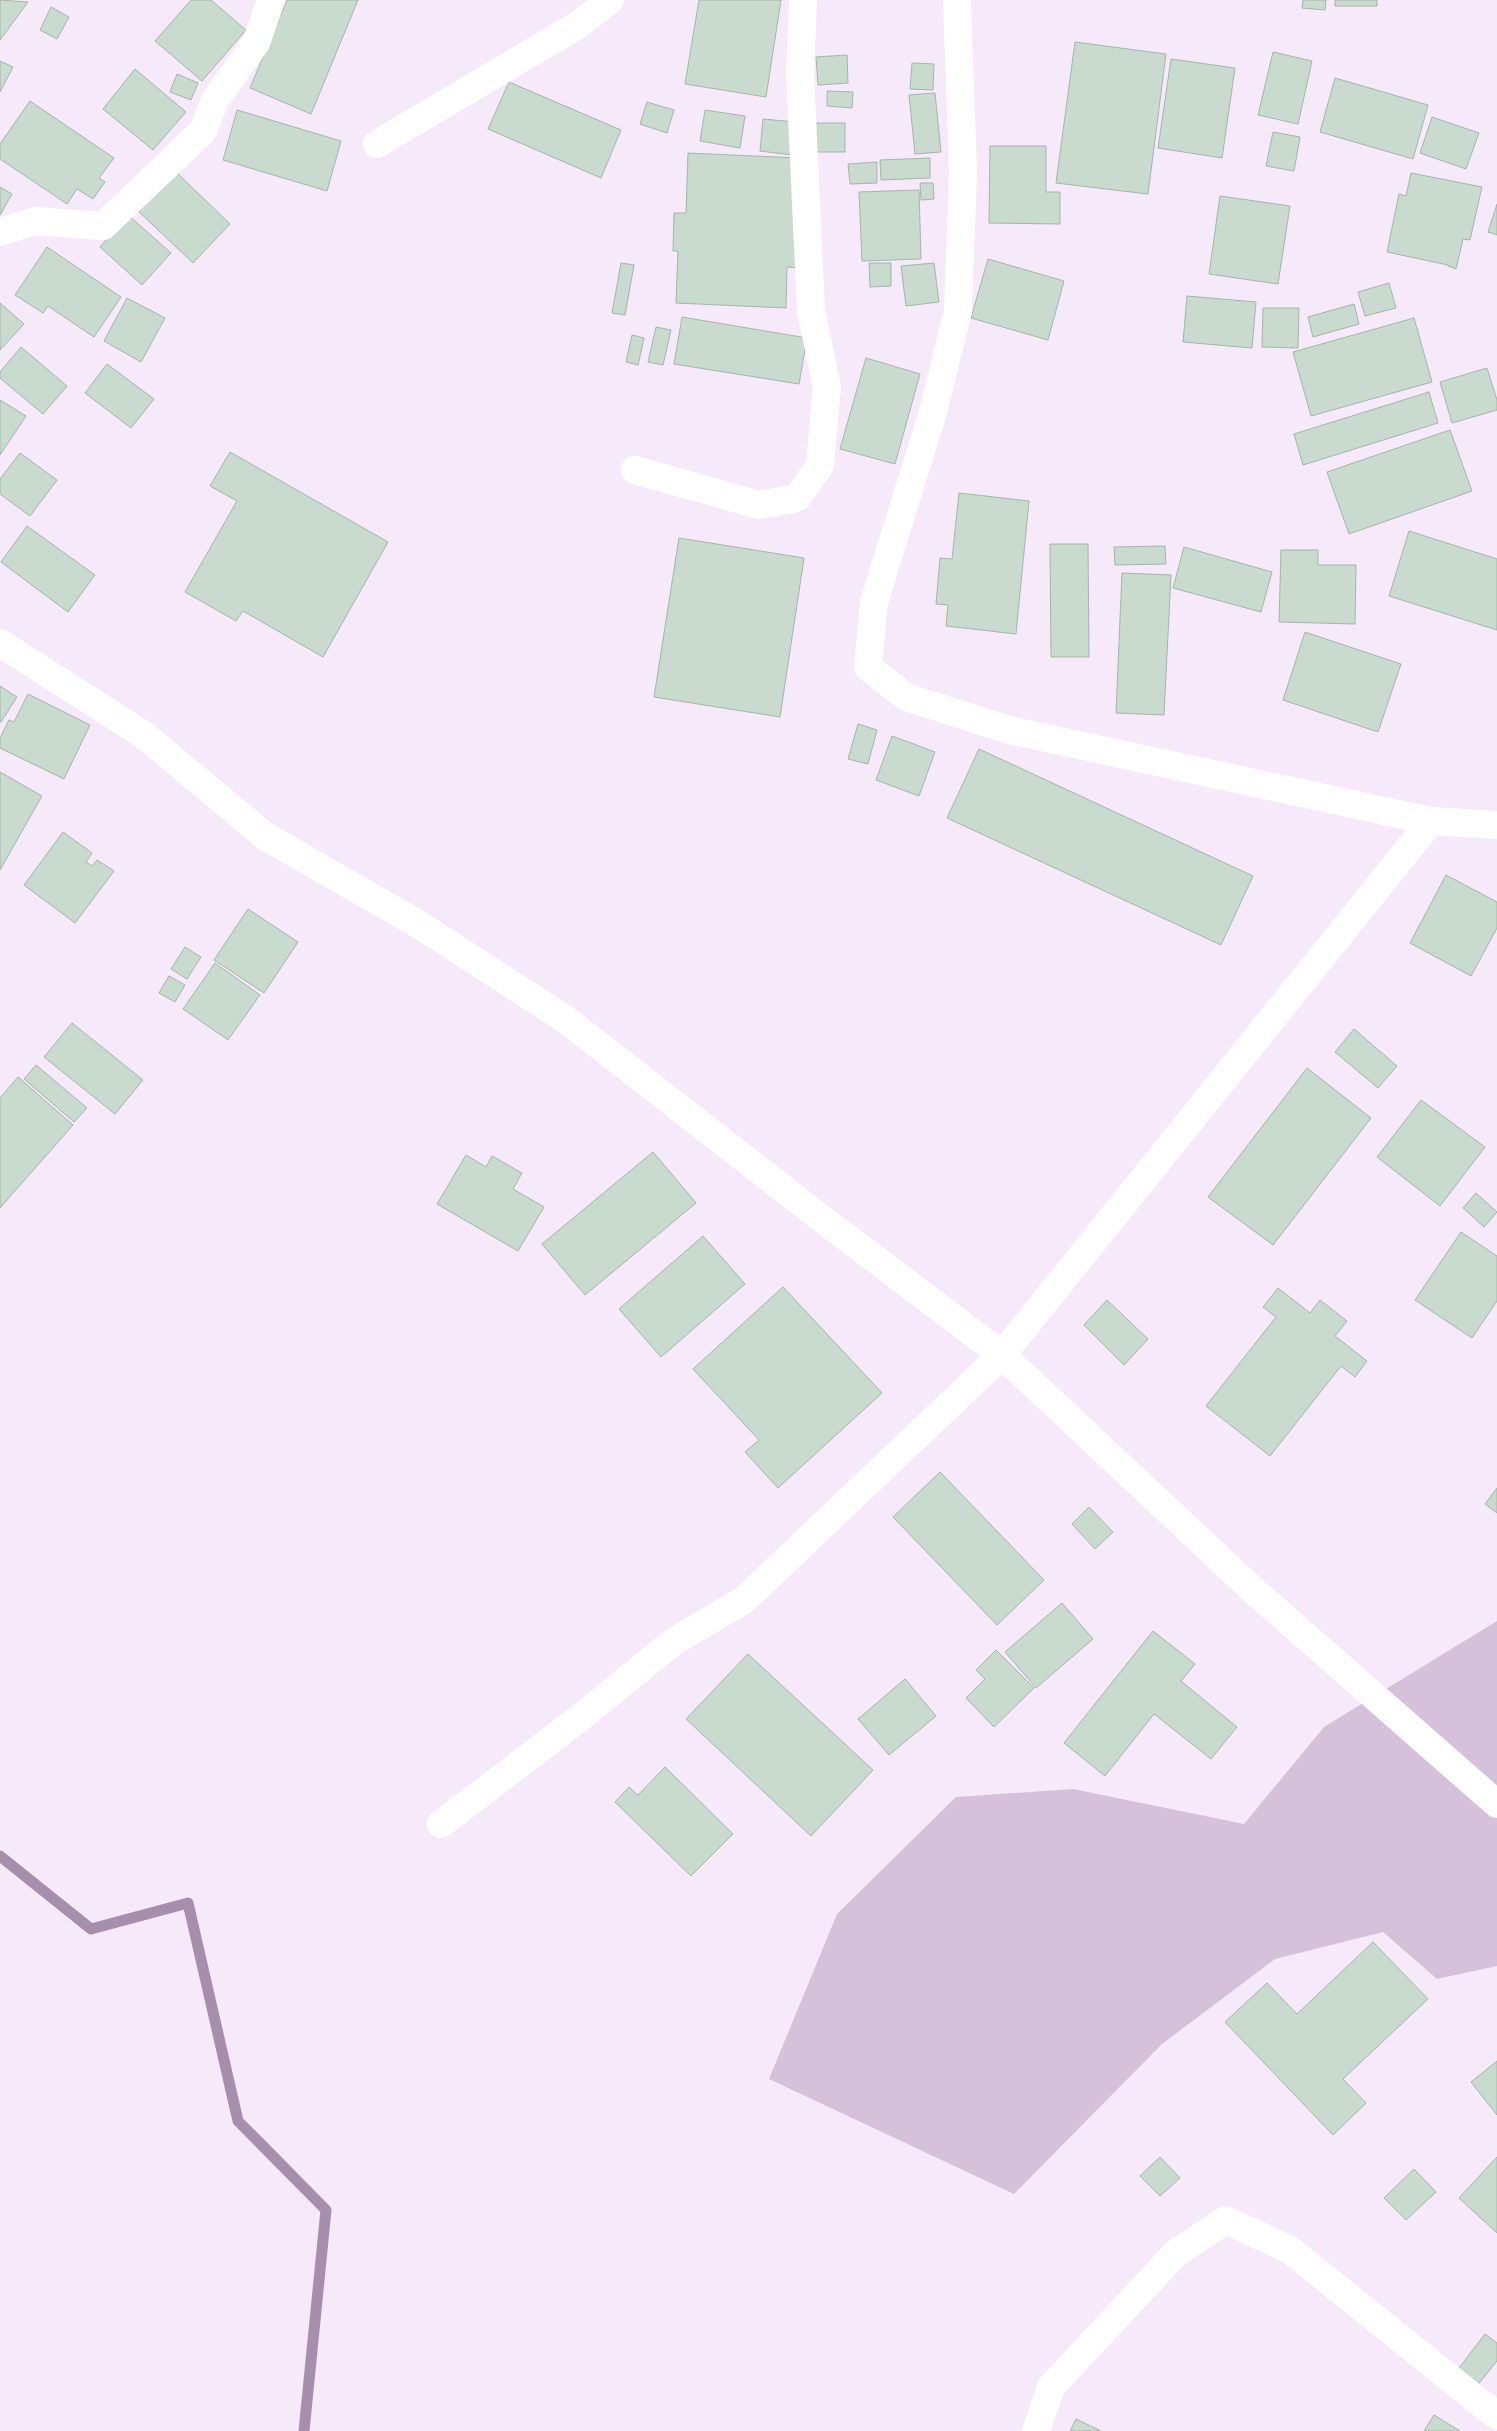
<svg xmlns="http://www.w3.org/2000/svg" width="1497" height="2431" viewBox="0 0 1497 2431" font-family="Signika,sans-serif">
<rect width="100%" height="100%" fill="#f6e9f9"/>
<polygon fill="#d6c1db" points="1497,1621 1497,1966 1437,1979 1383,1932 1275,1959 1162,2044 1014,2194 769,2079 837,1914 956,1797 1073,1789 1244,1824 1324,1727"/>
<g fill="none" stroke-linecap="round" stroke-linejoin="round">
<polyline stroke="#a68fac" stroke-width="11" points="0,1856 91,1929 188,1903 238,2121 326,2210 304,2431"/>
</g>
<g fill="#c9dace" stroke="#a4b5aa">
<polygon points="0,0 28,2 0,40"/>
<polygon points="191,0 211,0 246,30 202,81 155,41"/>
<polygon points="287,0 358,0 311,114 250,88"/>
<polygon points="699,0 781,0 766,97 685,84"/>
<polygon points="1303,0 1326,0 1325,10 1302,8"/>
<rect x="1335" y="0" width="42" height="6"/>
<polygon points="51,7 69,17 57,39 40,30"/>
<polygon points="1075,42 1166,54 1148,194 1056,183"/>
<polygon points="1273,52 1312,61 1298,124 1258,115"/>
<polygon points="847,55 848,83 818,85 816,57"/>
<polygon points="1171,59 1235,68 1222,158 1158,148"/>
<polygon points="0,61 13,67 0,92"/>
<polygon points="912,63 934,64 933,90 910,89"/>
<polygon points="135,69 186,112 153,150 103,109"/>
<polygon points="177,74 198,83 191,100 170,92"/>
<polygon points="1335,78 1428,105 1413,159 1320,132"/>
<polygon points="509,82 621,130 601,178 488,129"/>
<polygon points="827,91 853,92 852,108 827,106"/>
<polygon points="935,93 941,152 915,154 909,95"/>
<polygon points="30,101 114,158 99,178 105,182 93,199 77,189 67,204 0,159 0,144"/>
<polygon points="647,102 674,110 667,133 640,124"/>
<polygon points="237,110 341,141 327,191 223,160"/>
<polygon points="705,110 745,116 740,148 700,141"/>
<polygon points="1432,117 1479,133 1466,169 1420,153"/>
<polygon points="763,119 796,122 792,155 760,151"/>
<rect x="815" y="123" width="30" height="29"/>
<polygon points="1273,132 1300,137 1294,171 1266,166"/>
<polygon points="990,146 1046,146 1046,192 1060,192 1060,224 989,223"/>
<polygon points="688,153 798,158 800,268 787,267 786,308 676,303 678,251 673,251 674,213 686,213"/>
<polygon points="930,158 930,178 881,180 880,160"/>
<polygon points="877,162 877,183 850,184 848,164"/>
<polygon points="175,171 230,224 193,263 137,210"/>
<polygon points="1411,173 1482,187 1470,240 1463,239 1456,269 1448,266 1448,265 1387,252 1399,194 1406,196"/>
<polygon points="920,183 933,183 934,199 921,200"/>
<polygon points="0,187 12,194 0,215"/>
<polygon points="919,190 921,259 862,261 859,192"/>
<polygon points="1220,196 1290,206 1278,284 1209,274"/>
<polygon points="1497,204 1497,235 1488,232"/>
<polygon points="128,215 171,253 142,285 100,247"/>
<polygon points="47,247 121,297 94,337 48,306 43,313 15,295"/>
<polygon points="988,259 1064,281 1048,340 971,318"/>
<polygon points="621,263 634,265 625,315 612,313"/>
<polygon points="869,263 891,263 891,286 870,287"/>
<polygon points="934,263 939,302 906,306 901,266"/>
<polygon points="1389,283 1396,308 1365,316 1358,292"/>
<polygon points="1187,296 1256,302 1252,348 1183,342"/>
<polygon points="127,298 165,318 141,362 104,341"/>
<polygon points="0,303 24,324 0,350"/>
<polygon points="1354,304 1359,324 1313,337 1308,317"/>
<polygon points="1263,308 1299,308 1298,348 1262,347"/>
<polygon points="682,317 807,338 799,384 674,364"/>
<polygon points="1414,318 1432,382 1311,416 1293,352"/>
<polygon points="656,327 671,330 663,365 648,362"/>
<polygon points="632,335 644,338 638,365 626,362"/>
<polygon points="21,347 67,386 43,414 0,378 0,372"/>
<polygon points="866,358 920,374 895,464 840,449"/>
<polygon points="107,364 154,399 131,428 85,393"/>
<polygon points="1487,368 1497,400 1497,410 1452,423 1440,382"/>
<polygon points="1429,392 1438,423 1303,465 1294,434"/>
<polygon points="0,400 26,416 0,455"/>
<polygon points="1450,430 1472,491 1349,534 1327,472"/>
<polygon points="230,452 388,542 323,657 243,611 236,621 185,592 237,501 210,486"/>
<polygon points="20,453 57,480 30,516 0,494 0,479"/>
<polygon points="959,493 1029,501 1016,634 946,626 948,605 936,604 940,558 952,559"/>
<polygon points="27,526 95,575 68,612 1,562"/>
<polygon points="1409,531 1497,559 1497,630 1389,596"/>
<polygon points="679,538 804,558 780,717 654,697"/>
<polygon points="1050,544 1088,544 1089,657 1051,657"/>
<polygon points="1165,546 1166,564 1115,565 1114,547"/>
<polygon points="1184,547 1272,572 1261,612 1173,588"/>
<polygon points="1281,550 1318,550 1318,565 1356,565 1355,624 1279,622"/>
<polygon points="1122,573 1171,575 1164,715 1116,713"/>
<polygon points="1305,632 1401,664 1378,732 1283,700"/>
<polygon points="0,686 17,697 1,722 0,722"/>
<polygon points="28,694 90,725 64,779 0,748 0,738 9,720 14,722"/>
<polygon points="858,724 877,730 868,764 848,759"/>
<polygon points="892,736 935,752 919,796 876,780"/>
<polygon points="979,749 1253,876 1221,945 947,818"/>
<polygon points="0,772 42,796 0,870"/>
<polygon points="63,832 92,853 86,862 92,866 97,860 114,871 75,923 24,885"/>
<polygon points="1446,875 1497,902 1497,928 1471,976 1410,943"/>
<polygon points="248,909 298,942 264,993 214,960"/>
<polygon points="185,947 201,957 187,979 171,969"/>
<polygon points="215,963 260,995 228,1040 183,1009"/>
<polygon points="169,976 185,985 175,1002 159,993"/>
<polygon points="72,1023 143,1080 115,1114 44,1057"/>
<polygon points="1354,1029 1397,1066 1378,1088 1335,1052"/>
<polygon points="36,1065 87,1108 74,1122 24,1079"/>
<polygon points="1307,1068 1371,1118 1273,1245 1208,1197"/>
<polygon points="18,1077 73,1125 0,1208 0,1098"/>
<polygon points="1421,1100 1485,1147 1440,1206 1377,1157"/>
<polygon points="653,1152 696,1203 585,1295 542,1244"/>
<polygon points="466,1155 486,1167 492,1156 522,1173 513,1189 544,1207 518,1251 437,1204"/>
<polygon points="1476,1193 1497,1212 1484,1227 1463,1208"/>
<polygon points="1461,1232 1497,1256 1497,1301 1472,1338 1415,1300"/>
<polygon points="703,1236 745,1284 661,1357 619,1309"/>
<polygon points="783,1287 882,1393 778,1488 745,1452 759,1440 693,1369"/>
<polygon points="1278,1288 1310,1313 1320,1300 1347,1321 1335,1336 1367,1361 1355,1377 1341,1366 1270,1456 1206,1406 1276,1317 1263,1307"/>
<polygon points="1107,1300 1148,1339 1124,1365 1084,1325"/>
<polygon points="940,1472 1044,1580 997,1625 893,1517"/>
<polygon points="1497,1488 1497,1513 1485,1504"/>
<polygon points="1089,1507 1113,1532 1095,1549 1072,1524"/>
<polygon points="1062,1603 1093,1639 1036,1688 1005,1652"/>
<polygon points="1153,1631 1195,1664 1181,1681 1237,1727 1211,1759 1154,1714 1105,1776 1064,1743"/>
<polygon points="996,1650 1034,1688 994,1727 966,1698 985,1679 976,1670"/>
<polygon points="748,1654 873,1770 811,1836 686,1719"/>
<polygon points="905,1679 936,1716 889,1755 858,1719"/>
<polygon points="665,1767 733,1834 691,1876 615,1802 629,1787 638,1795"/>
<polygon points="1373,1942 1428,1999 1343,2079 1366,2103 1333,2135 1225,2022 1267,1983 1297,2014"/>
<polygon points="1497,2061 1497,2115 1471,2082"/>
<polygon points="1160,2157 1180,2178 1160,2196 1140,2176"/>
<polygon points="1497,2157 1497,2233 1459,2198"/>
<polygon points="1414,2169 1436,2192 1406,2220 1384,2198"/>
<polygon points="1485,2334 1497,2343 1497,2361 1476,2387 1456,2372"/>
<polygon points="1434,2415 1460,2431 1424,2431"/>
<polygon points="1076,2419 1101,2431 1070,2431"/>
</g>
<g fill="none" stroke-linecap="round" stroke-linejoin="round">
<g stroke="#fff" stroke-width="28">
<polyline points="957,0 963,172 958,311 933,412 874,602 868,667 906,697 1009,730 1431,821"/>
<polyline points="377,144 578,25 610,0"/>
<polyline points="0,232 35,221 103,226 203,131 215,100 256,43 271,0"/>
<polyline points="635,470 759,505 797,498 820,465 827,387 811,311 800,73 803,0"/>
<polyline points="0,643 144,735 265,836 418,924 565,1019 817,1215 1002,1355 1253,1590 1497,1804"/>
<polyline points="441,1824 581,1717 673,1642 744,1600 1002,1355 1431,821 1497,825"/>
<polyline points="1036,2431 1051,2387 1176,2253 1226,2220 1290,2250 1497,2416"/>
</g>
</g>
</svg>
